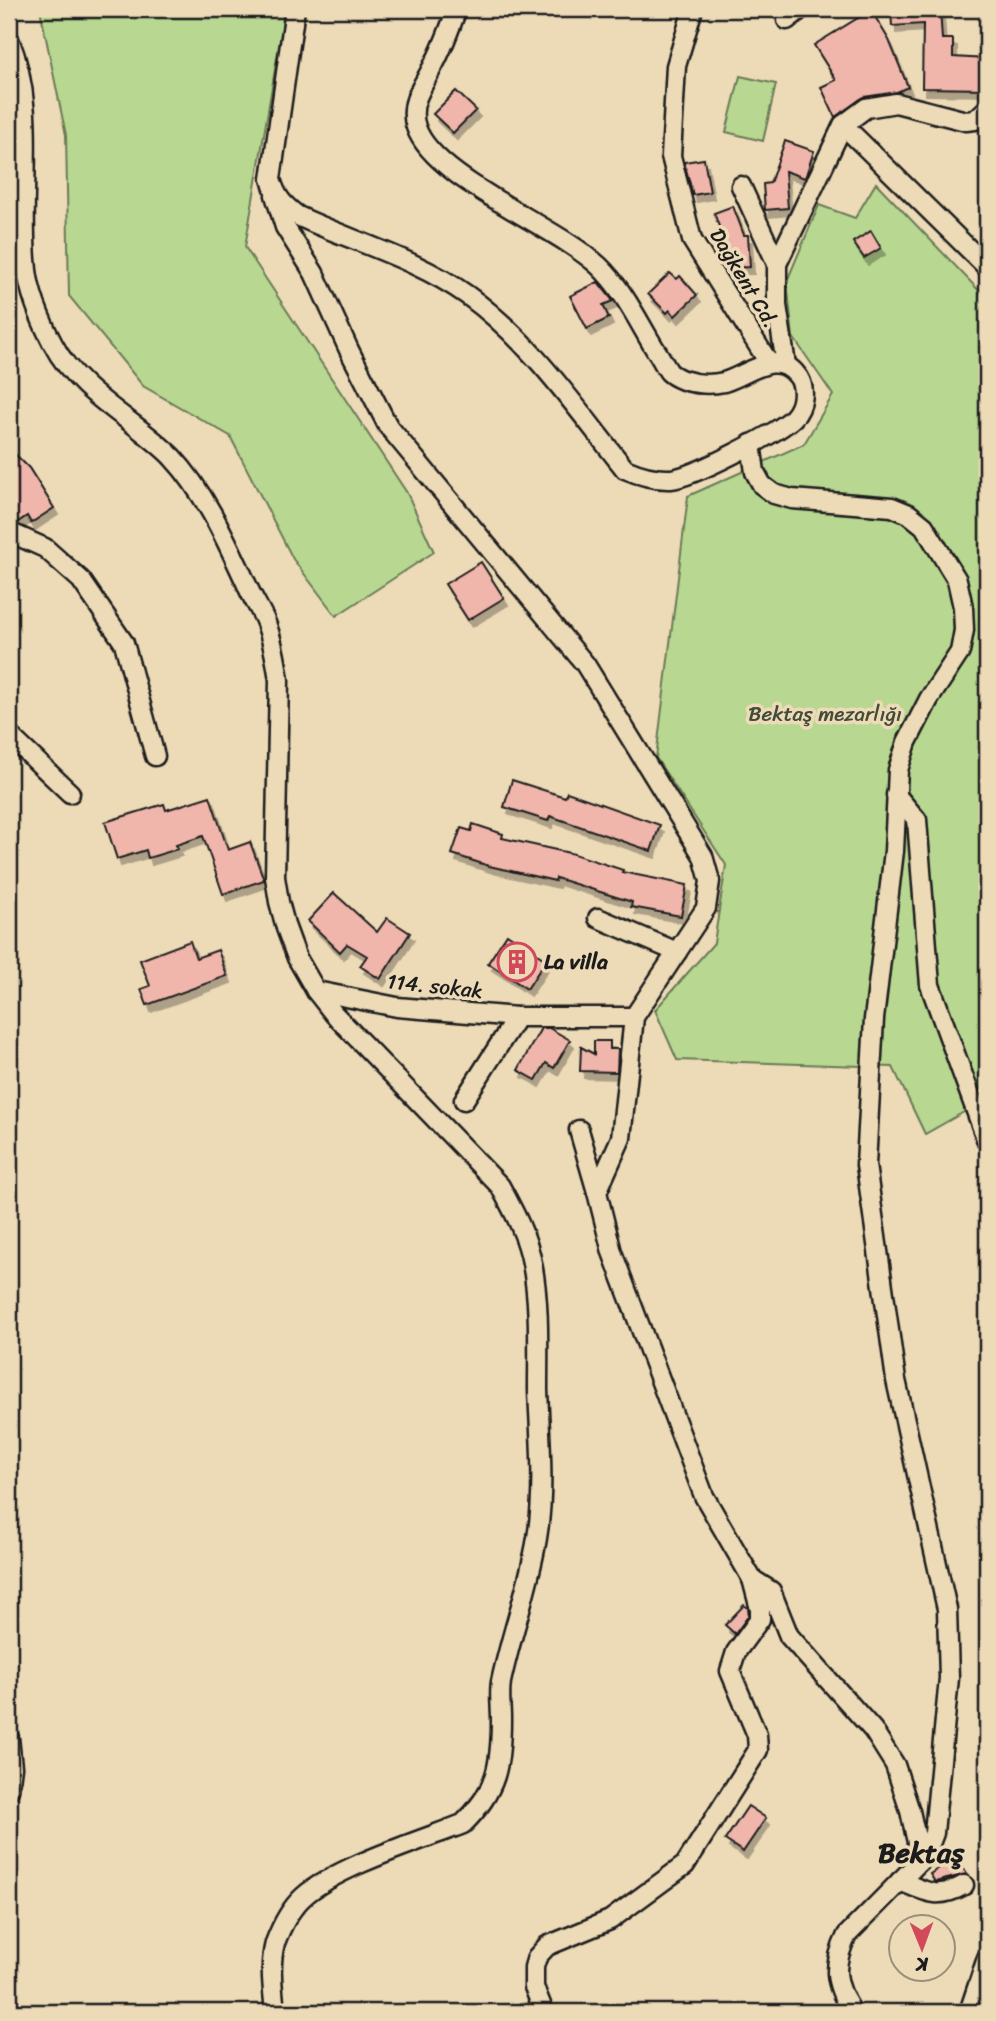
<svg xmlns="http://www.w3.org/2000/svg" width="996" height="2021" viewBox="0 0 996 2021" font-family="Sriracha,sans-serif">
<defs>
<filter id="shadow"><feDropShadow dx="4" dy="7" stdDeviation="0" flood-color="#0004"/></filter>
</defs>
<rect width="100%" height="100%" fill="#eddbb8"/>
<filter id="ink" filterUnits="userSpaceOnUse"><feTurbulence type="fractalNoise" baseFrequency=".0143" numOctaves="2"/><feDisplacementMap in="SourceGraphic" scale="14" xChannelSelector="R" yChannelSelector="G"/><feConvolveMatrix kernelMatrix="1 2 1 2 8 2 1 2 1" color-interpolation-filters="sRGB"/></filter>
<g filter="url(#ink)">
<g fill="#b8d891" stroke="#6a7a56" stroke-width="2">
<polygon points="40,9 283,9 283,22 245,247 407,493 434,552 336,616 293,559 230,436 143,386 69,296 66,135"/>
<polygon points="740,76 776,84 763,141 726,132"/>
<polygon points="876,183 987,299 987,1099 925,1134 893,1067 677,1060 655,1010 714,943 726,865 656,758 688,496 804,444 833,395 793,337 787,281 819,205 855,218"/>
</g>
<g fill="#f1b6ab" stroke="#1c1c1c" stroke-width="2" filter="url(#shadow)">
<polygon points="891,9 940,9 942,39 953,39 953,57 987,59 987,89 922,88 923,24 892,26"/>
<polygon points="871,10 889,40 908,87 897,92 864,97 835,117 821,87 836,80 814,45"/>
<polygon points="456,91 476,110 453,133 433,114"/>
<polygon points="785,141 814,151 805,178 785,171 788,208 765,210 763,184 770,183"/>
<polygon points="704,159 710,192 693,195 684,162"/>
<polygon points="733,206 744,235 748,235 750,267 723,268 721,232 714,213"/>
<polygon points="871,231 881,248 864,258 853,242"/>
<polygon points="670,273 677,279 680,276 697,295 675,316 670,310 667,313 648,294"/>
<polygon points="598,282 613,301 603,305 609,318 587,329 570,296"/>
<polygon points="9,448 29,468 54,508 31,523 27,516 18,522 9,508"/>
<polygon points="481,562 504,598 468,620 445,584"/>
<polygon points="512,780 565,797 567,792 660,825 651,851 550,816 548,821 504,807"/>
<polygon points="210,796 228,850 250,842 264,880 223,894 203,836 176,845 178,849 148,858 146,850 117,859 105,822 164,804 166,810"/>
<polygon points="473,824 503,834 502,838 574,854 623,870 622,872 687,885 681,916 631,907 632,902 556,878 555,881 489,866 452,854 461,828 471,831"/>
<polygon points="334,893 377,932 387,918 410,933 380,979 360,966 367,956 347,944 340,952 308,921"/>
<polygon points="507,934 546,960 527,989 488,963"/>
<polygon points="190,941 196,958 218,950 227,976 147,1005 141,989 150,986 140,960"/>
<polygon points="541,1028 549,1028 570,1040 554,1068 546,1063 536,1080 518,1070"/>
<polygon points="594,1041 610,1041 610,1049 618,1049 617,1072 580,1071 581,1047 594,1054"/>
<polygon points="744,1605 748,1608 749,1615 735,1634 725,1625"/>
<polygon points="748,1806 766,1818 743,1852 725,1840"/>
<polygon points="956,1857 967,1874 935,1882 930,1874"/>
</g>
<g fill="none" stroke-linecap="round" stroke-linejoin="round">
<defs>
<g id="minor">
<path d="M295,9L271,179C276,197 283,205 298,216C354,242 417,259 467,295C531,341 576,408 625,469C639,475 654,480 671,479C693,477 776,434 793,418C804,407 807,386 796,374C775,349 748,375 724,382C711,385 695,384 683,380C678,378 672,375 669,372C664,365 660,356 655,349C638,321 623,289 599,266C555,225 433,179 416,127C413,119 413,108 416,100C420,88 429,75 435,62C444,45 450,27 457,9"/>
<polyline points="693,9 676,66 671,156 692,240 769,363"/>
<polyline points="787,20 801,9"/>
<path d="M9,39C39,113 18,192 27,270C30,296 41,321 53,344C78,393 134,419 172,457C205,492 227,542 247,585C252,598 261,610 266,623C273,641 276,660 279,680L275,877L279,902L286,928L297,958L316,991L334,1014L500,1186C513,1210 527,1235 532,1263C540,1304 538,1349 538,1390C540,1439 545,1490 537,1538C529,1587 511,1634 501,1682C499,1694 501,1707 501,1719C501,1765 497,1791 463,1824C419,1841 336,1867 303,1897C290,1909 281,1927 275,1943C269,1965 273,1990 275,2012"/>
<polyline points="843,125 866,108 896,103 966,121 975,120 987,109"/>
<polyline points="741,186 777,264"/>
<polyline points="275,195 285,227 314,273 349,350 388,426 585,664 703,856 710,881 706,908 634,1017 621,1138 597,1192 612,1252 704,1496 752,1579 771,1591 789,1636 873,1730 895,1765 910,1811 921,1860"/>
<polyline points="786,365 777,305 777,264 843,125 987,267"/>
<path d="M751,444L755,472L762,485L774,494L792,499L892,507L909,514L924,526L957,580L963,607L964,630L960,652L929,699L907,742L898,770L894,851L874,1019L866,1165L896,1380L947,1609L949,1678L934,1833L928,1849L921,1860L847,1935C832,1966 834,1983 852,2012"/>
<polyline points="9,532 45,548 81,580 124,643 155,756"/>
<polyline points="9,735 70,793"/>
<polyline points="896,795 917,820 930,985 987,1141"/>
<polyline points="598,918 677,952"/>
<polyline points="316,991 397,1007 517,1017 634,1017"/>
<polyline points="464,1100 517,1017"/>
<polyline points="579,1130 597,1192"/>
<polyline points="9,1738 12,1767 9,1790"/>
<path d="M900,1881C926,1892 938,1900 964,1885"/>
<polyline points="544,2012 534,1987 534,1967 537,1957 547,1946 610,1920 685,1865 758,1750 757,1735 730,1671 736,1652 760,1619 760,1609 752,1579"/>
<polyline points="969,2012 987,1958"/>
</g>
</defs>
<use href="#minor" stroke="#1c1c1c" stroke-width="23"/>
<use href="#minor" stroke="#eddbb8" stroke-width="18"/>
</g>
</g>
<defs>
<symbol id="building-ring" viewBox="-11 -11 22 22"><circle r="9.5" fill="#eddbb8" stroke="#d1495b" stroke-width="1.5"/><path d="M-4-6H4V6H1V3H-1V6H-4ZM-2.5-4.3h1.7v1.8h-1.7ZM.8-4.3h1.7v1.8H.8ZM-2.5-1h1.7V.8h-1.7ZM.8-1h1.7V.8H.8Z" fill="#d1495b"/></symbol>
</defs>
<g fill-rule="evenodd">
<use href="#building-ring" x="495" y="940" width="44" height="44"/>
</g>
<g text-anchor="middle" stroke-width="7" stroke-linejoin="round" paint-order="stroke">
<g font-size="21" fill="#1c1c1c" stroke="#eddbb8">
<text transform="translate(744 278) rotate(59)" y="7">Dağkent Cd.</text>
<text transform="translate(435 986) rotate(6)" y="7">114. sokak</text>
</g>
<g font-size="21" fill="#434b39" stroke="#eddbb8">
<text x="825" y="721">Bektaş mezarlığı</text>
</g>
<g font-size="21" font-weight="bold" fill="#1c1c1c" stroke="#eddbb8" text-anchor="start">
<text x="544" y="969">La villa</text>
</g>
<g font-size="28" font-weight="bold" fill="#1c1c1c" stroke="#eddbb8">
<text x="921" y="1862">Bektaş</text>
</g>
</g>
<rect width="996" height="2021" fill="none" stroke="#eddbb8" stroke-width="35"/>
<rect x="18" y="18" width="961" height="1986" fill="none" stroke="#1c1c1c" stroke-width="2.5" filter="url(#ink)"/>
<g transform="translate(922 1948) rotate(179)"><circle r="33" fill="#eddbb8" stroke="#998f7a" stroke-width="2"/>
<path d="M0-5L12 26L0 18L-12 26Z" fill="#d1495b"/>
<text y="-10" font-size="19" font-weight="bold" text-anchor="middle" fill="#1c1c1c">K</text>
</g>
</svg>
